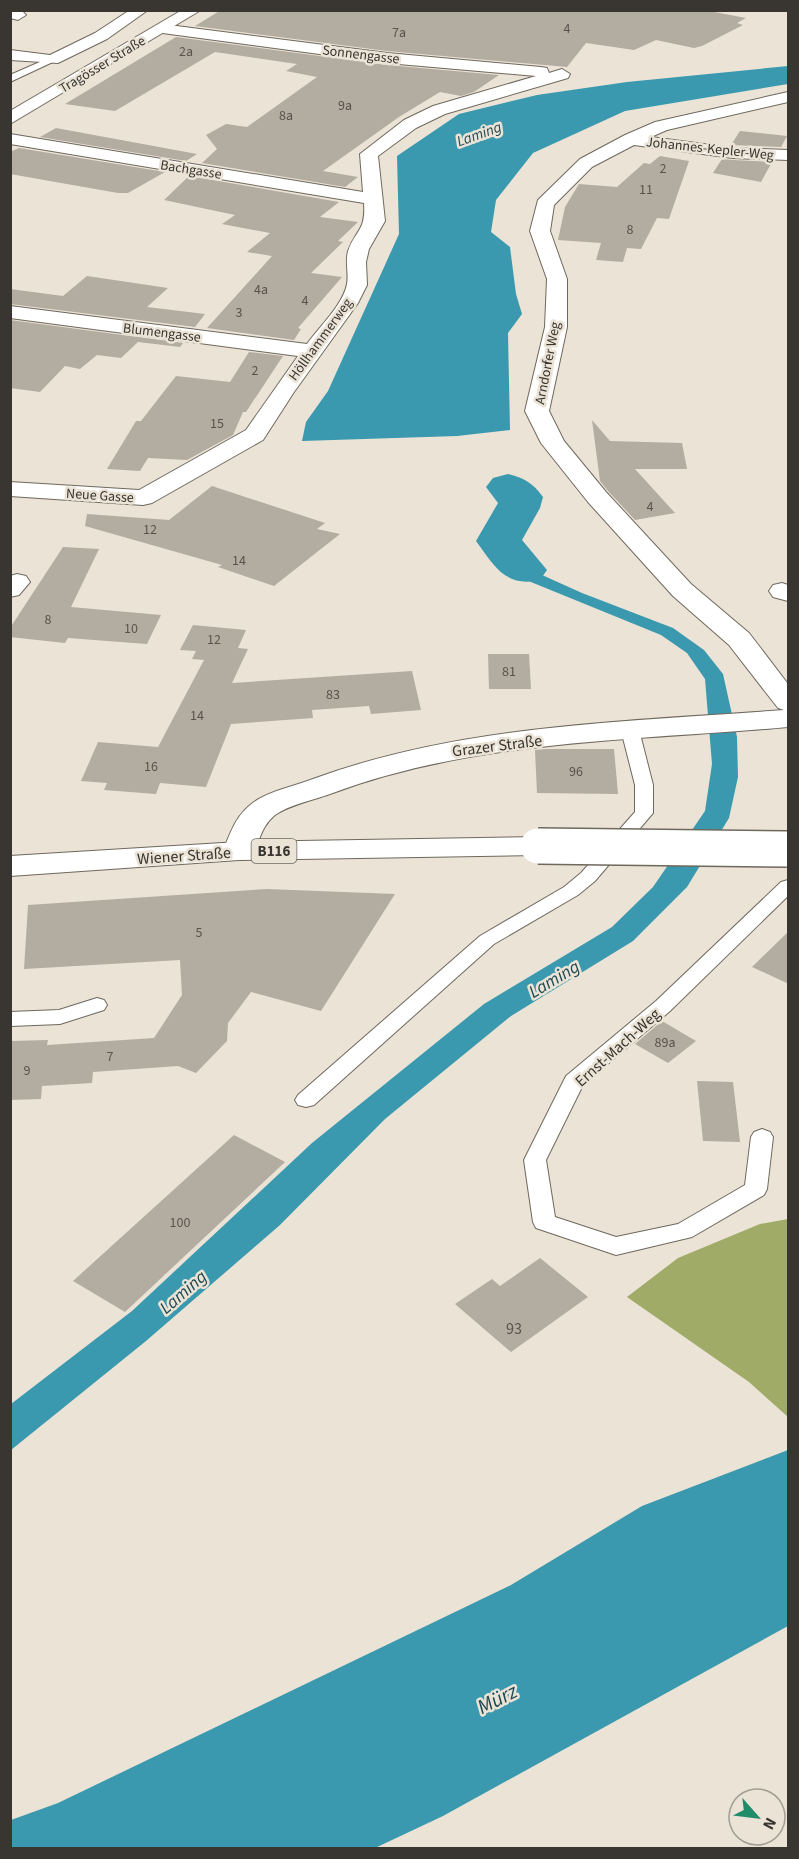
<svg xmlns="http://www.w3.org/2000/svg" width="799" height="1859" viewBox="0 0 799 1859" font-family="'Source Sans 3',sans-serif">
<rect width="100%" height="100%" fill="#eae3d6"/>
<polygon fill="#9fab66" points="788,1219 788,1417 749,1382 627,1297 678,1258 760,1224"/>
<g fill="#3a99af">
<polygon points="788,66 788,84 625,111 533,153 496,200 491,232 510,247 516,294 522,314 508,333 510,430 457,436 302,441 306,422 328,391 399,234 397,156 459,114 537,95 627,82"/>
<polygon points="514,503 532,507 511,530 511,542 521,559 542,575 582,593 673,628 704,650 723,674 737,737 738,777 729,818 687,887 633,941 511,1016 385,1119 280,1225 146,1341 11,1450 11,1404 132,1311 312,1143 484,1004 612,927 653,887 705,811 712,764 705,679 687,653 661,635 526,580 505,563 493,549 490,541 496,524"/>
<polygon points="788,1450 788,1626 443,1816 375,1848 11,1848 11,1820 58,1803 511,1585 642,1506"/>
</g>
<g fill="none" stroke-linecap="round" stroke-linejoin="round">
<path fill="#3a99af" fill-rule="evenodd" d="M508,474C524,478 533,483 543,497L540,508L522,540L547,570L540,580C506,588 495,567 476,541L498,503L486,487L493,478Z"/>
</g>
<g fill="#b3aca0">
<polygon points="221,10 704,10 746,18 737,23 743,25 702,46 694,48 656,40 634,50 586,43 567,67 387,51 195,26"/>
<polygon points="176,37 387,65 499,75 474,92 461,96 440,92 399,117 323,171 358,177 345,187 202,163 217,149 206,135 226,124 247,127 317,77 286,71 297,64 215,52 115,111 65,104"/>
<polygon points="56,128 197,154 186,161 40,137"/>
<polygon points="740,131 787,136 781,147 731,145"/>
<polygon points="19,148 165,172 128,193 118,193 10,174 10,152"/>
<polygon points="660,156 689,161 669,219 657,218 641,249 627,248 623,262 596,260 601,243 558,240 565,207 579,184 617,187 644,163 650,164"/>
<polygon points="722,159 733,160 772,162 761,182 713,173"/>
<polygon points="189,176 339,202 320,217 358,222 338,241 343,242 311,273 342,277 298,328 301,329 294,340 207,328 272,256 247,252 270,233 222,224 235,215 164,200"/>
<polygon points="87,276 168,288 147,307 205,314 195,327 10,304 10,289 63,296"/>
<polygon points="10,320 183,343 180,347 138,342 121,358 97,355 80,369 65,366 40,392 10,388"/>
<polygon points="249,352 283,356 246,412 243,412 233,435 187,460 148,458 140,471 107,469 136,421 141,421 176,376 230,382"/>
<polygon points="592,420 610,441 682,443 687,469 635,469 675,513 635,520 608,491 600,481"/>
<polygon points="212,486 325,523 317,529 340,534 274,586 218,567 222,565 85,526 87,514 169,520"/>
<polygon points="63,547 99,549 71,607 161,615 147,644 68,638 65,643 10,637 10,628"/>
<polygon points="193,625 246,630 238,648 248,649 232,683 412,671 421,710 371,714 369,706 312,710 313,718 231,724 206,787 160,783 156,794 104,790 107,783 81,781 98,742 158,747 204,660 192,659 196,651 180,650"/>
<polygon points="488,654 529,654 531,689 489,689"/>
<polygon points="547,749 614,749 618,794 537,793 535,750"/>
<polygon points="267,889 395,894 321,1011 251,992 228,1023 227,1041 196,1073 178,1066 93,1072 92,1083 42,1086 41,1099 10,1100 10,1041 48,1040 47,1045 154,1038 182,995 180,960 24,969 28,905"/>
<polygon points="789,931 789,984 752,967"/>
<polygon points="662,1021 696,1041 668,1063 635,1044"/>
<polygon points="697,1081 733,1082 740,1142 703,1141"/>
<polygon points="234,1135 285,1162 125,1312 73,1281"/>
<polygon points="540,1258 588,1297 511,1352 455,1304 492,1279 500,1286"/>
</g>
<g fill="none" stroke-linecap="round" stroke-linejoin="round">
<defs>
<g id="service">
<polygon points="49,58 57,60 10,82 10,75"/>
<polygon points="630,725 639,730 653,785 653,813 595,881 578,895 494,944 314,1105 306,1107 298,1105 295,1100 298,1095 480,936 564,887 581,873 635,812 635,785 621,730"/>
<polygon points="788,880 788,896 670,1011 583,1085 546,1160 555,1217 616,1237 678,1224 745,1185 751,1137 754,1132 762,1129 770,1132 773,1137 767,1189 764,1195 692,1237 616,1255 536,1228 533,1222 524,1160 566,1076 656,1001 781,882"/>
<polygon points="97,998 104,1000 107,1005 104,1010 60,1024 10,1026 10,1012 59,1010"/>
</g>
<g id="minor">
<polygon points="10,10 23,12 26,15 18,20 10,18"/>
<polygon points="130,10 148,10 107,39 58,63 10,60 10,50 50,55 95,33"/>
<path d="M161,24L387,53L541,67L547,68L549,73L562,69L570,74L568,78L445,114L416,128L378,156L385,221L369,249L366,262L367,285L358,303L294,392L263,440L152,503L143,505L10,496V482L139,490L246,430L298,356L10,318V306L307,344C319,327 343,305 347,284C349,273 345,263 348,251C356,229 366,231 364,203L10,144V134L363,192L360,154L404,120L433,106L536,76L387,63L155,32L153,29Z"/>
<path d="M788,92V102L667,130L651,137L733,148L788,150V160L733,158L634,145L592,167L554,205L550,231L567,279V327L549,411L564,441L606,492L691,584L749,633L788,684V727C635,741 476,739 330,794C313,800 289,805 275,815C260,827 260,843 250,858L239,860L228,858L223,851C231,831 236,815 254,802C269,791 295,786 313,779C462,724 627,722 784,710L778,708L729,645L673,596L588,502L541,443L525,411L545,327L547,279L530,231L538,200L580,159L625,135L655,122Z"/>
<polygon points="17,574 26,576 30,582 19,595 10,597 10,576"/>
<polygon points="782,583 788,585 788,601 773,597 769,591 773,585"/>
</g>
<polygon id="secondary" points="182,10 201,10 10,124 10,111"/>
<polygon id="primary" points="538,837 549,839 554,846 549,853 538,855 239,860 10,876 10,856 239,842"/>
</defs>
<use href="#service" stroke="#6f685d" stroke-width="2"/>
<use href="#minor" stroke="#6f685d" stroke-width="2"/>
<use href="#secondary" stroke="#6f685d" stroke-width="2"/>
<use href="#primary" stroke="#6f685d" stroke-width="2"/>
<use href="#service" fill="#fff" fill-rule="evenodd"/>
<use href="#minor" fill="#fff" fill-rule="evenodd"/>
<use href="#secondary" fill="#fff" fill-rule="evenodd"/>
<use href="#primary" fill="#fff" fill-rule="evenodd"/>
<defs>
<polyline id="primary-bridge" points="538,846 787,849"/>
</defs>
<use href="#primary-bridge" stroke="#6f685d" stroke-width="38" stroke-linecap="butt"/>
<use href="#primary-bridge" stroke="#fff" stroke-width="35"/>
</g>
<g text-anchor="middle" stroke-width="5" stroke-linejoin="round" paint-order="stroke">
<g font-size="14" fill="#58544d">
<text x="567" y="33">4</text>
<text x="399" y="37">7a</text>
<text x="186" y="56">2a</text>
<text x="345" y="110">9a</text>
<text x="286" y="120">8a</text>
<text x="663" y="173">2</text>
<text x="646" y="194">11</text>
<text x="630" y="234">8</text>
<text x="261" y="294">4a</text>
<text x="305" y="305">4</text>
<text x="239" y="317">3</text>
<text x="255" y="375">2</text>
<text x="217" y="428">15</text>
<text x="650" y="511">4</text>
<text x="150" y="534">12</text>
<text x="239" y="565">14</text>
<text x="48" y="624">8</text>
<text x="131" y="633">10</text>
<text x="214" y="644">12</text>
<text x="509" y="676">81</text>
<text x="333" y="699">83</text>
<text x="197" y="720">14</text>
<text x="151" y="771">16</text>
<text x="576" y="776">96</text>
<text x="199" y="937">5</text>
<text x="665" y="1047">89a</text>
<text x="110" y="1061">7</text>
<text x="27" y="1075">9</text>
<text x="180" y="1227">100</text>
</g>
<g font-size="14" fill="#393631" stroke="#eae3d6">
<text transform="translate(361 54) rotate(7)" y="5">Sonnengasse</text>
<text transform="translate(102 64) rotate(-31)" y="5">Tragösser Straße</text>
<text transform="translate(710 148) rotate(6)" y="5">Johannes-Kepler-Weg</text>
<text transform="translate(191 169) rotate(9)" y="5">Bachgasse</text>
<text transform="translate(162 332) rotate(7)" y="5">Blumengasse</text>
<text transform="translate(320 339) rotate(-54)" y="5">Höllhammerweg</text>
<text transform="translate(547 363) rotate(-79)" y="5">Arndorfer Weg</text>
<text transform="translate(100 495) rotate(4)" y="5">Neue Gasse</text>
</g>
<g font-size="15" font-style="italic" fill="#1f4953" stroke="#eae3d6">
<text transform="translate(479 134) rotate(-20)" y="5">Laming</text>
</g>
<rect fill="#eae3d6" stroke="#6e6a62" stroke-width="1.5" x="251.5" y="839" width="45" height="24" rx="4.5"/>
<g font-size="15" font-weight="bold" fill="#393631">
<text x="274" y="856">B116</text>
</g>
<g font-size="16" fill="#393631" stroke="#eae3d6">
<text transform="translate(497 745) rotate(-7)" y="6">Grazer Straße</text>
<text transform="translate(184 855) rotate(-4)" y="6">Wiener Straße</text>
<text transform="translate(617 1047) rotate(-42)" y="6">Ernst-Mach-Weg</text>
</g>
<g font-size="16" fill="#58544d">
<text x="514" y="1334">93</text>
</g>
<g font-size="18" font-style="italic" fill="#1f4953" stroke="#eae3d6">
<text transform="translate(554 979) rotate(-31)" y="6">Laming</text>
<text transform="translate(183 1292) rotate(-41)" y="6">Laming</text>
</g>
<g font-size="21" font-style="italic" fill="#1f4953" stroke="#eae3d6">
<text transform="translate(497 1699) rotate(-27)" y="7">Mürz</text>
</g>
</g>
<rect width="799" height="1859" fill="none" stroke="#393631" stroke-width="24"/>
<g transform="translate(757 1817) rotate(118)"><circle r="28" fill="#eae3d6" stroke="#a39e94" stroke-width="1.5"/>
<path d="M0-4.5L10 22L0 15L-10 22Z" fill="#218c6a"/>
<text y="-9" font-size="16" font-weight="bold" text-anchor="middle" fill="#393631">N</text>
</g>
</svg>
